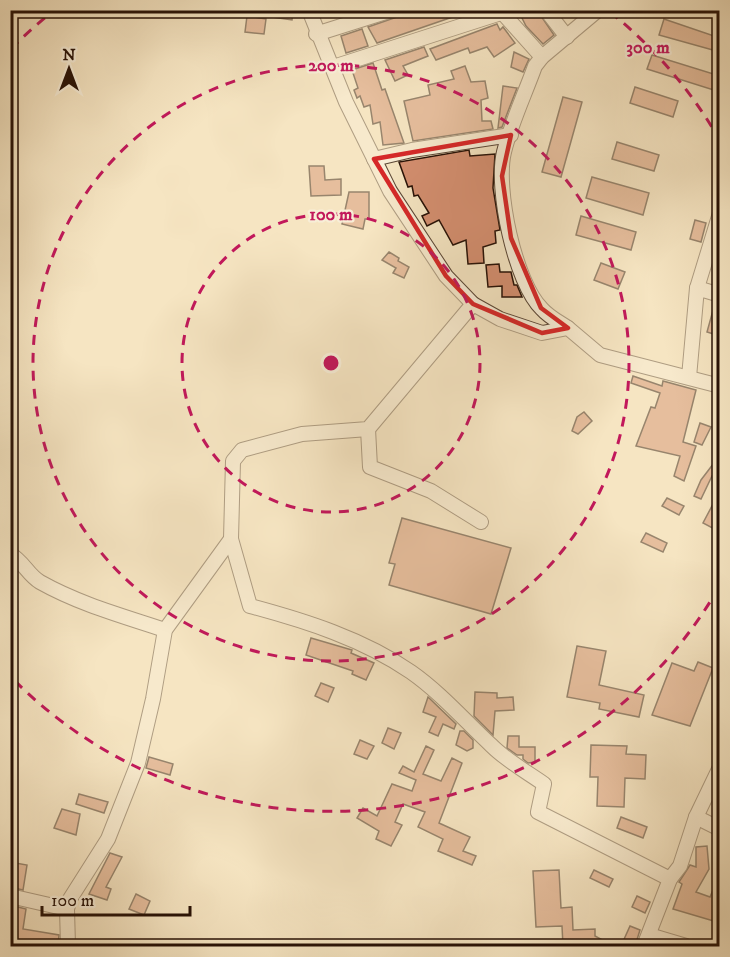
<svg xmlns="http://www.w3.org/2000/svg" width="730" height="957" viewBox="0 0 730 957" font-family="'IM FELL DW Pica',serif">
<rect width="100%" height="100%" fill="#f5e5c2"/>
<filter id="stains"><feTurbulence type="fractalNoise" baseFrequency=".00333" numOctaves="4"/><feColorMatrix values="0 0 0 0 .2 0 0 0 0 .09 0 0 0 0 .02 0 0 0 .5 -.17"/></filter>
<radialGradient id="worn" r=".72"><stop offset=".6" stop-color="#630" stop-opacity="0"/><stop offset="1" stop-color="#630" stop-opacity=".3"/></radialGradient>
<g fill="#d38e6f" stroke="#271106" stroke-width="1.5">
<polygon points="258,10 293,10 292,20 258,15"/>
<polygon points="417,10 479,10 471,13 470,11 377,43 368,27"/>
<polygon points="518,10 537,10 554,35 543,44 526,26"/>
<polygon points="247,16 266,19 264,34 245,32"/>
<polygon points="664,19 720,38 720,52 659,35"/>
<polygon points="497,24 500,30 503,27 515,43 494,57 487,47 470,53 468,48 436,60 430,49"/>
<polygon points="362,29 368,46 346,53 341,36"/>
<polygon points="424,47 428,56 403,66 408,75 395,81 385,60"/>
<polygon points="514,52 529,59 523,72 511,67"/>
<polygon points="652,55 720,76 720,92 647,69"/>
<polygon points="373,63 382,90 385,89 404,143 383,145 380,122 373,124 370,105 364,107 360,96 357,98 354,90 358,88 352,70"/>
<polygon points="465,66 471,82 485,81 488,98 481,100 482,121 491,121 493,129 413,141 404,101 430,95 428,85 454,79 451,71"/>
<polygon points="503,86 517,88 502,127 498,128"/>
<polygon points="635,87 678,101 673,117 630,103"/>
<polygon points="563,97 582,102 561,177 542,172"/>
<polygon points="617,142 659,155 654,171 612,159"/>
<polygon points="469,150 470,156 495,154 493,188 500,230 495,231 496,243 483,247 484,263 468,264 466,240 453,245 439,220 427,226 422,216 429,213 418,195 414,196 412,186 408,187 399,162"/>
<polygon points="309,166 324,166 325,180 341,179 341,195 311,196"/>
<polygon points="592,177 649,193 643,215 586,198"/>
<polygon points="349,192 369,192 369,219 365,219 363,229 342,224"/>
<polygon points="581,216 636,232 631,250 576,235"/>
<polygon points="695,220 706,223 701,242 690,239"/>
<polygon points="389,252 399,258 398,261 409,267 404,278 393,273 396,268 382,260"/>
<polygon points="601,263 625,272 618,289 594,280"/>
<polygon points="499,264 500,272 511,272 514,285 517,285 522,297 502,297 502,286 488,287 486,265"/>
<polygon points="715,303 720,304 720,336 707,332"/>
<polygon points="633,376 662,386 663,381 696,390 683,442 696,446 684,481 674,476 680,456 636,446 651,407 655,408 660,393 631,383"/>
<polygon points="584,412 592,421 578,434 572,431 577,417"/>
<polygon points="700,423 711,427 702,445 694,442"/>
<polygon points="720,455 720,470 714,477 712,476 701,499 694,496 701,480"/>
<polygon points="667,498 684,506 679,515 662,506"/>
<polygon points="713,504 720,507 720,532 703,523"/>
<polygon points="402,518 511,548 491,614 389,585 395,564 389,563"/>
<polygon points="646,533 667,543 663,552 641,542"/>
<polygon points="311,638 352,650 351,653 374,663 366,680 352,674 353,671 306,655"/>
<polygon points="577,646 606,651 599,685 644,695 639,717 599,709 600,703 567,697"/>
<polygon points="698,662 713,668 690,726 652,715 672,663 694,671"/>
<polygon points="321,683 334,688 328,702 315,696"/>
<polygon points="475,692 497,693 497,698 513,697 514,710 495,711 493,735 474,716"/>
<polygon points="428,697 456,724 454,729 443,724 438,736 429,732 436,717 423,712"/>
<polygon points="388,728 401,733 394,749 382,743"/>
<polygon points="460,731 464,731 473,740 473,748 467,751 456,745"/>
<polygon points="508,736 519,736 519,747 535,747 535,762 528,763 523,759 523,755 517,755 507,748"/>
<polygon points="360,740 374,746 367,759 354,754"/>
<polygon points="591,745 627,746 626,754 646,755 645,779 625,778 624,807 597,806 598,777 590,777"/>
<polygon points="426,746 434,750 423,774 441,781 452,758 462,763 439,823 470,837 463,851 476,856 472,865 438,851 443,839 418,827 425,812 403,804 395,822 402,825 391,846 376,839 379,831 357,818 363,808 377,816 392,784 412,791 416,780 399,773 403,766 414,772"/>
<polygon points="149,757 173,764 170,775 146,768"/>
<polygon points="79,794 108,802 104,813 76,804"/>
<polygon points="62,809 80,814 76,835 54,828"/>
<polygon points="621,817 647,827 643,838 617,828"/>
<polygon points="707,846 709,869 696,892 710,897 713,890 720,892 717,922 673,909 682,884 679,882 690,865 696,867 696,847"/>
<polygon points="110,853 122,857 106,887 111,889 107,900 89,894"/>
<polygon points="10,862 27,865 23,890 10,887"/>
<polygon points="559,870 561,908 572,907 573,930 595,929 595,936 610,944 563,946 562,926 536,927 533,871"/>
<polygon points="594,870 613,879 609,887 590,878"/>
<polygon points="136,894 150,901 144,915 129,909"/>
<polygon points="637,896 650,902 645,913 632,907"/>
<polygon points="10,905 26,909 23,929 59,935 58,946 10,946"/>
<polygon points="630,926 640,930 635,946 621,946"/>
</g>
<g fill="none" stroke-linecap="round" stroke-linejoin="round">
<defs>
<g id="minor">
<polyline points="309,10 346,102 390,191 446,276 473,304 500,319 542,333 568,328 600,355 720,386"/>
<polyline points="500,10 542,57"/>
<polyline points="546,10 567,37"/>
<polyline points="316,34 392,10"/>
<polyline points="333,67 501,13"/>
<polyline points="374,159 412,150 511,135"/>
<polyline points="697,288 720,213"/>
<path d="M568,328C559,322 549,317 542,309C515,283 495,188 504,152C511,123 525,94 535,66L542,57L598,10"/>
<polyline points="689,377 697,288 720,295"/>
<polyline points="368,429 370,467 431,491 481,522"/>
<path d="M231,539L250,606C306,621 363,639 411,672C441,693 466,722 492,746C507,761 527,772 544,784L538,812L670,879"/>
<path d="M10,554C23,561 28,575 40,582C79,604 123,616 165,630"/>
<polyline points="696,817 720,829"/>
<polyline points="10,896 67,909"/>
<polyline points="649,935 686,946"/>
<polyline points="68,946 67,909 70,899 108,839 138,763 153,699 165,630 231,539 233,461 242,450 302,434 368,429 473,304"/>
<polyline points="644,946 670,879 680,866 696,817 720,767"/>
</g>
</defs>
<use href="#minor" stroke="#5a4635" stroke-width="16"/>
<use href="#minor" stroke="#f8eed7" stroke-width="14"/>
</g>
<path d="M0 0H730V957H0ZM511,135L502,176L511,238L541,308L568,328L542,333L473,304L446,276L374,159Z" fill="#f5e5c2" fill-opacity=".55" fill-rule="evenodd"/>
<path fill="none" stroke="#d62828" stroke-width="4.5" stroke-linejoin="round" d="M511,135L502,176L511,238L541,308L568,328L542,333L473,304L446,276L374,159Z"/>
<g fill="none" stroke="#c2185b" stroke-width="3" stroke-dasharray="10 8">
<circle cx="331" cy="363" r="149"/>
<circle cx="331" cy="363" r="298"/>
<path d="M719 587A448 448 0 0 1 11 677M11 49A448 448 0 0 1 52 12M610 12A448 448 0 0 1 719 139"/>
</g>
<circle cx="331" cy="363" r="9" fill="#c2185b" stroke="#f8eed7" stroke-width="3"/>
<g font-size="18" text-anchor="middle" font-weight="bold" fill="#c2185b" stroke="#f8eed7" stroke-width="4.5" stroke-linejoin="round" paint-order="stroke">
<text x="648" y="53">300 m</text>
<text x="331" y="71">200 m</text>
<text x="331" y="220">100 m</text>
</g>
<rect width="730" height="957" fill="none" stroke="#f5e5c2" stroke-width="36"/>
<rect x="12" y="12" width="706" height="933" fill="none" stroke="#271106" stroke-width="3"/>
<rect x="18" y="18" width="694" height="921" fill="none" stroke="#271106" stroke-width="1.5"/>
<g transform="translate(69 69)" stroke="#f8eed7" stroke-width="4.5" paint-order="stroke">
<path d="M0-4.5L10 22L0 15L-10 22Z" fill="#271106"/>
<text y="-9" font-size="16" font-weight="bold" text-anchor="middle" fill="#271106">N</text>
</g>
<path d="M42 906v9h148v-9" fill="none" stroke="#271106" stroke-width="3"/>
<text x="51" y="906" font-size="18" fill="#271106" stroke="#f8eed7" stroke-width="4.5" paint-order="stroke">100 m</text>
<rect width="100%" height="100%" filter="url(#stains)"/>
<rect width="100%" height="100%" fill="url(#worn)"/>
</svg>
